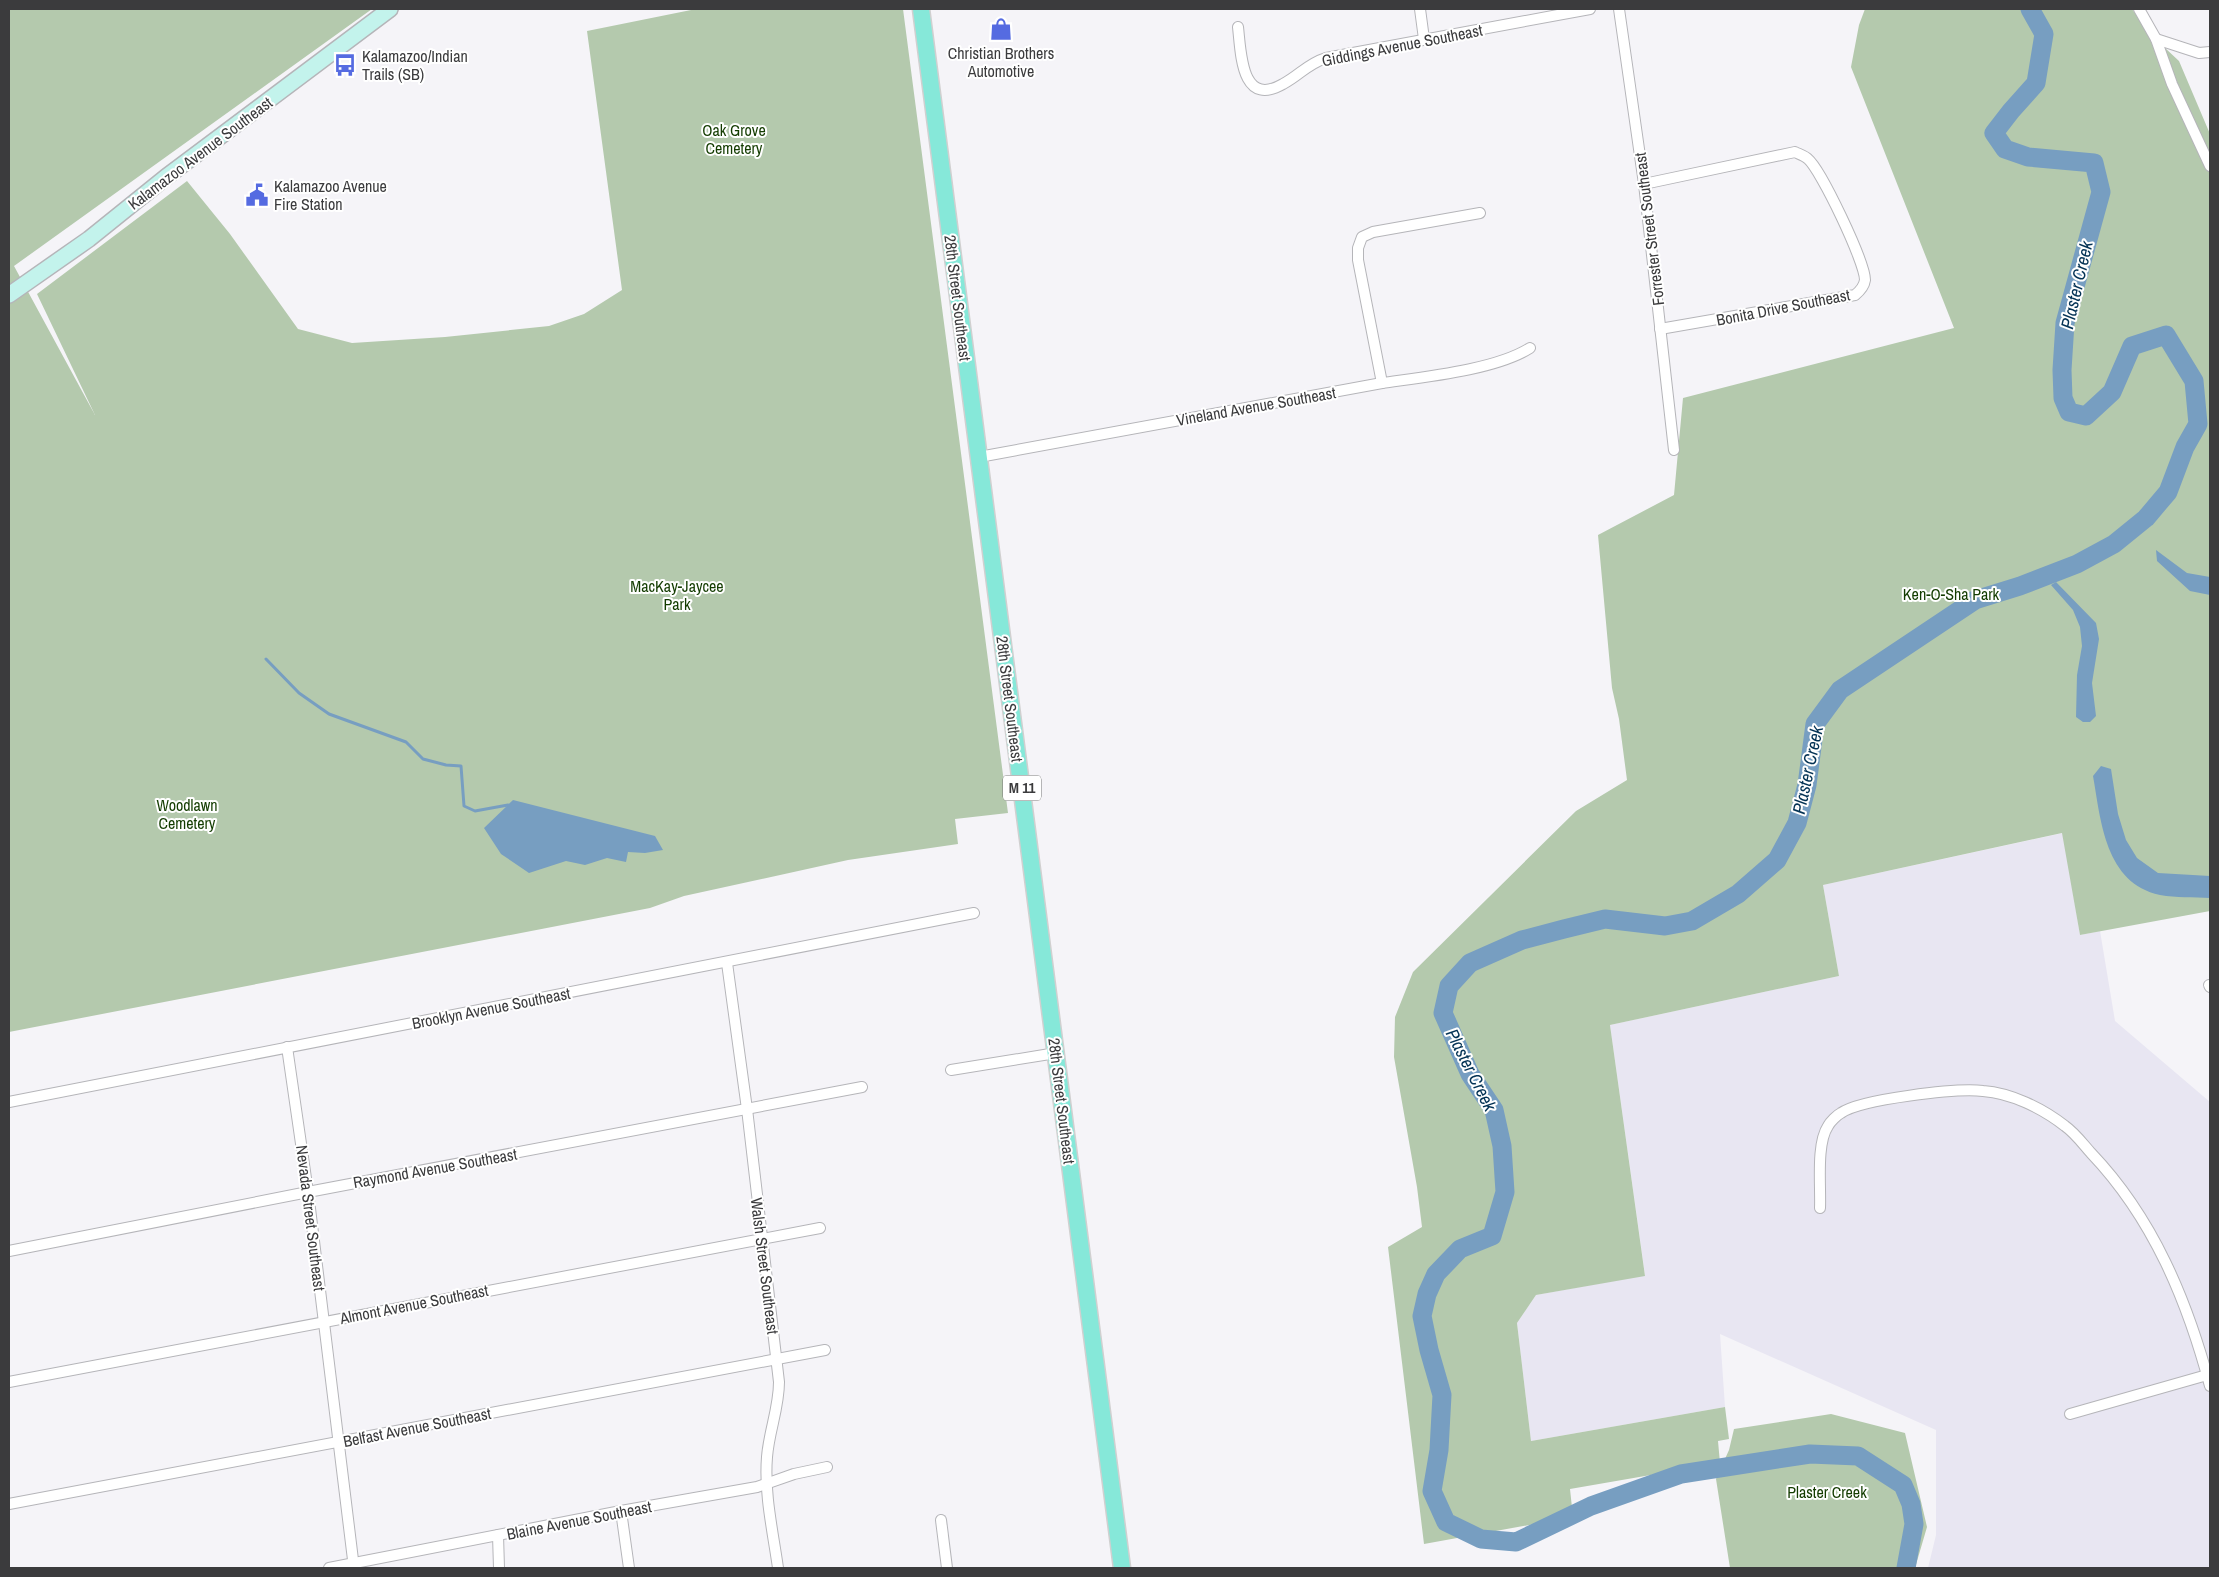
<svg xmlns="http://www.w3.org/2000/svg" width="2219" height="1577" viewBox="0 0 2219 1577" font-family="'Archivo Narrow',sans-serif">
<rect width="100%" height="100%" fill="#f5f4f8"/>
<polygon fill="#e8e6f2" points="2063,833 2080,935 2100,931 2115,1021 2210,1102 2210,1568 1928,1568 1936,1535 1936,1430 1720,1334 1725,1407 1531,1441 1517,1323 1536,1295 1645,1275 1610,1025 1839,976 1823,885"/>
<g fill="#b4c9ad">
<polygon points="9,9 372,9 14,266 95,415 37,294 187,181 230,234 298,329 352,343 445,337 549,326 584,314 622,290 587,31 696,9 903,9 1008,813 955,819 958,844 848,860 684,896 650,908 9,1032"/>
<polygon points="1865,9 2132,9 2150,34 2179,61 2210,134 2210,911 2080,935 2062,833 1823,885 1839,976 1610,1025 1645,1276 1536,1295 1517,1323 1531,1441 1725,1407 1729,1439 1718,1441 1720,1463 1570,1489 1573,1517 1424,1544 1388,1247 1422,1227 1417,1187 1394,1057 1395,1017 1413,972 1576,811 1627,780 1619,719 1612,688 1598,535 1674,495 1683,398 1954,328 1851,67 1859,25"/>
<polygon points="1831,1414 1905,1433 1927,1527 1915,1568 1730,1568 1716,1479 1729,1450 1734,1429"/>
</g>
<g fill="#779ec1">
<polygon points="2156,550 2187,573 2210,577 2210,595 2190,591 2157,561"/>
<polygon points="2056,582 2096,623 2099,639 2092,683 2096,716 2090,722 2083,722 2076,717 2077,675 2082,646 2080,627 2073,610 2051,585"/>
<path d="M2101,766L2111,769L2118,814L2126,840L2137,858L2158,873L2210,876V898C2194,897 2176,898 2160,895C2105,883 2101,821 2093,776Z"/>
<polygon points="513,800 655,836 663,850 645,853 628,852 626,862 607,858 585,865 566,861 529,873 501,854 484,828"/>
</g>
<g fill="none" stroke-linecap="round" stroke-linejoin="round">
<polyline stroke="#779ec1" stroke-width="3" points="266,659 299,693 329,714 406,742 423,759 446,765 461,766 464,806 475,811 508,805"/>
<polyline stroke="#779ec1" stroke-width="19" points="1906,1568 1914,1524 1911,1504 1903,1485 1858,1456 1810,1454 1681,1474 1591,1506 1516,1542 1481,1539 1446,1522 1432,1491 1439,1450 1442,1395 1429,1350 1422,1316 1427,1294 1436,1274 1460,1249 1492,1236 1505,1192 1502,1146 1494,1110 1470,1074 1443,1013 1449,986 1470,963 1522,940 1564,929 1605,919 1665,926 1692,921 1738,894 1777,860 1797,823 1807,785 1815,724 1840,690 1975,600 2020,586 2077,564 2114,544 2146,518 2168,492 2185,447 2198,424 2194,381 2166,335 2132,346 2112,392 2086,416 2069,412 2063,398 2062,370 2065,323 2101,192 2094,163 2028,157 2005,149 1994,133 2011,111 2036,83 2044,34 2030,9"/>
<defs>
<g id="street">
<polyline points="1420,9 1424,39"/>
<polyline points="1619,9 1644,184 1674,450"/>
<polyline points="2139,9 2156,39 2172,84 2210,166"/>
<path d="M1238,27C1241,53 1241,108 1283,84C1300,75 1307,64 1326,58L1590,9"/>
<polyline points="2156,39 2199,53 2210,52"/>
<path d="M1644,184L1795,152C1799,154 1805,156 1808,159C1821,170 1865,262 1865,280C1864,287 1860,291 1855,295L1660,329"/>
<polyline points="1382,383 1358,260 1358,248 1362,237 1373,232 1480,213"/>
<path d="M979,457L1382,383C1424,377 1495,370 1530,348"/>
<path d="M727,963L747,1109L779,1382C779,1408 769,1431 767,1457C764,1494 773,1532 778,1568"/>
<polyline points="2209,985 2210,987"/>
<polyline points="287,1047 308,1192 354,1568"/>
<polyline points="951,1070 1056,1053"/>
<polyline points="9,1102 974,913"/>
<path d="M1820,1208C1821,1186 1816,1144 1828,1126C1830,1122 1837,1115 1841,1113C1861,1099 1957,1088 1983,1091C2011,1093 2042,1108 2065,1126C2075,1133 2083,1144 2091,1153C2153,1218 2187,1300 2210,1386"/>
<polyline points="9,1251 308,1192 862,1087"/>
<polyline points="9,1382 820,1228"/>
<polyline points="2070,1414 2207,1375"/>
<polyline points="9,1504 825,1350"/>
<polyline points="621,1511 629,1568"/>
<polyline points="941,1520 947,1568"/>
<polyline points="498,1535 499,1568"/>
<polyline points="329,1568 621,1511 757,1487 794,1474 827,1467"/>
</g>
<polyline id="secondary" points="9,295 89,239 166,177 390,9"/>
<polyline id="primary" points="921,9 1122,1568"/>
</defs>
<use href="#street" stroke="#b5b5b9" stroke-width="12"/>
<use href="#secondary" stroke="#b5b5b9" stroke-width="18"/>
<use href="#primary" stroke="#d0d0d0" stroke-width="19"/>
<use href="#street" stroke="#fff" stroke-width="10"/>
<use href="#secondary" stroke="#c3f3ec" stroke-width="15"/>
<use href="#primary" stroke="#86e8d9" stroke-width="16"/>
</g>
<defs>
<symbol id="shop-bare" viewBox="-9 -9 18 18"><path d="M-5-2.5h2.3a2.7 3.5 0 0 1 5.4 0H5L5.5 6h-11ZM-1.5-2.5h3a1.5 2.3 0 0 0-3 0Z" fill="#556be1" stroke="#fff" stroke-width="2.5" paint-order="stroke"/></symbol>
<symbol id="bus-bare" viewBox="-9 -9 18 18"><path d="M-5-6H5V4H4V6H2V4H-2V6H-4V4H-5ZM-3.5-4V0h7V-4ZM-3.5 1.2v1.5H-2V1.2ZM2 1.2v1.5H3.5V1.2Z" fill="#556be1" stroke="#fff" stroke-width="2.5" paint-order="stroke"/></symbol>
<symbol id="civic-bare" viewBox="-9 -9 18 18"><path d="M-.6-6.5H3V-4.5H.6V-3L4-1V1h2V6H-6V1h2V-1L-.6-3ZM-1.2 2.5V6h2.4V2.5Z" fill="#556be1" stroke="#fff" stroke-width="2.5" paint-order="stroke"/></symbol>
</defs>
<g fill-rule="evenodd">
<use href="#shop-bare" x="985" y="13" width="32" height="32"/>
<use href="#bus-bare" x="329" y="49" width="32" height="32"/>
<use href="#civic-bare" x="241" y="179" width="32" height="32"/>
</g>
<g text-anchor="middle" stroke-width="4" stroke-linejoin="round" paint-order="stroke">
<rect fill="#fff" stroke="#767677" stroke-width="1" x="1003" y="775.5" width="38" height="25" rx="4"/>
<g font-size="15" font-weight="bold" fill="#3b3b3d">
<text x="1022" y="793">M 11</text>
</g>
<g font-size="16" fill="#3b3b3d" stroke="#fff">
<text transform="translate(1402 45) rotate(-11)" y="6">Giddings Avenue Southeast</text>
<text transform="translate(200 153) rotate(-37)" y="6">Kalamazoo Avenue Southeast</text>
<text transform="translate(1649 229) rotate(-97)" y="6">Forrester Street Southeast</text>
<text transform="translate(958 298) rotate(83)" y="6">28th Street Southeast</text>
<text transform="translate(1783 307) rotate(-11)" y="6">Bonita Drive Southeast</text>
<text transform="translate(1256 406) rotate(-10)" y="6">Vineland Avenue Southeast</text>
<text transform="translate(1010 699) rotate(83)" y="6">28th Street Southeast</text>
<text transform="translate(491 1008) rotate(-11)" y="6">Brooklyn Avenue Southeast</text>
<text transform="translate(1062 1101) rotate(83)" y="6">28th Street Southeast</text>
<text transform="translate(435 1168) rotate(-10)" y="6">Raymond Avenue Southeast</text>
<text transform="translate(311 1218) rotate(83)" y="6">Nevada Street Southeast</text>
<text transform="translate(765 1266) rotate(83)" y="6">Walsh Street Southeast</text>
<text transform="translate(414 1304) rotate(-11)" y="6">Almont Avenue Southeast</text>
<text transform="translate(417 1427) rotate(-11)" y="6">Belfast Avenue Southeast</text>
<text transform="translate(579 1520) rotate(-11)" y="6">Blaine Avenue Southeast</text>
</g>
<g font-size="16" fill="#3b3b3d" stroke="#fff" text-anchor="start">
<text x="1001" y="59" text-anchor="middle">Christian Brothers<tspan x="1001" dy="18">Automotive</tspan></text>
<text x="362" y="62">Kalamazoo/Indian<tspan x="362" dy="18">Trails (SB)</tspan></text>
<text x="274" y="192">Kalamazoo Avenue<tspan x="274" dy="18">Fire Station</tspan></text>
</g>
<g font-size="16" fill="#133c00" stroke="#fff">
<text x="734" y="136">Oak Grove<tspan x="734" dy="18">Cemetery</tspan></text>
<text x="677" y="592">MacKay-Jaycee<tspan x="677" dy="18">Park</tspan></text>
<text x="1951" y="600">Ken-O-Sha Park</text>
<text x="187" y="811">Woodlawn<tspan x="187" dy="18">Cemetery</tspan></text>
<text x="1827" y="1498">Plaster Creek</text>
</g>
<g font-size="18" font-style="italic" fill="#033254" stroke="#fff">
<text transform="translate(2077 285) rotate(-77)" y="6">Plaster Creek</text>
<text transform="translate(1808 770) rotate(-78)" y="6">Plaster Creek</text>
<text transform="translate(1471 1070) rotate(63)" y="6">Plaster Creek</text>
</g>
</g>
<rect width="2219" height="1577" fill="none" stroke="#3b3b3d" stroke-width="20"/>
</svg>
